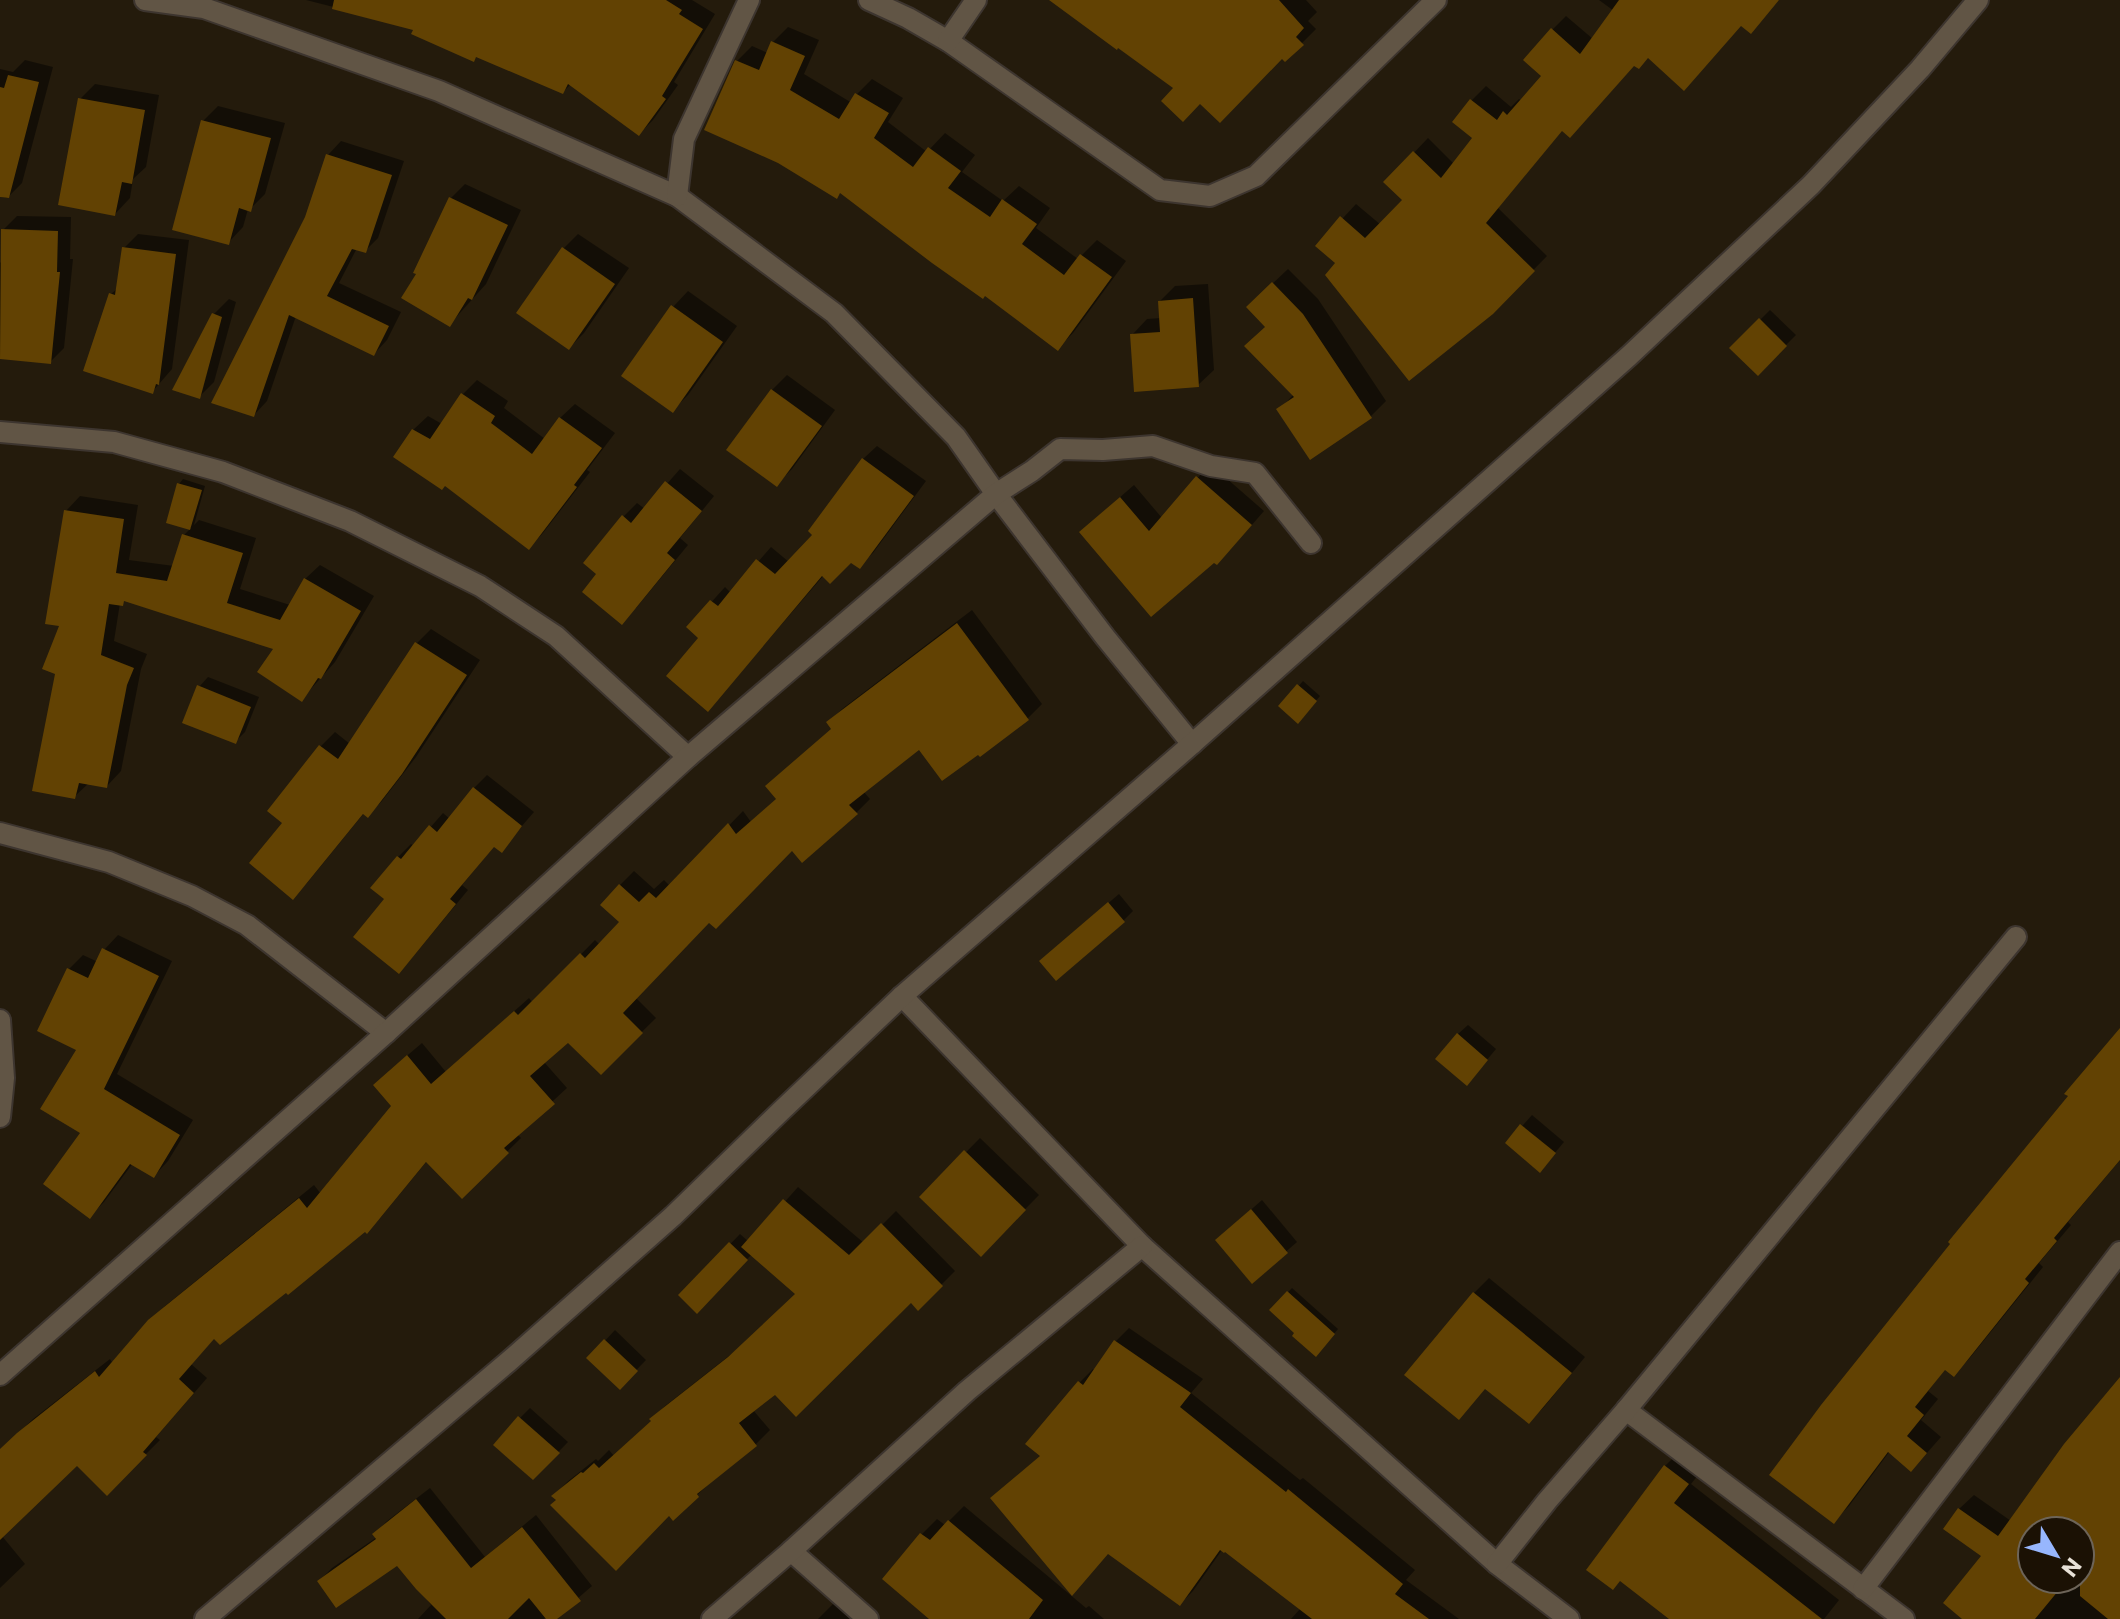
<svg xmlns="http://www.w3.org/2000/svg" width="2120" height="1619" viewBox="0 0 2120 1619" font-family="Commissioner,sans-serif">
<rect width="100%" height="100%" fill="#241b0c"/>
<g fill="#0007" fill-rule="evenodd">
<polygon points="306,0 692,0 715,14 674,82 678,85 653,120 639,134 571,84 563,92 416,28"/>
<polygon points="1075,0 1306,0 1317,12 1308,21 1316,29 1302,43 1282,56 1200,101 1176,88"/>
<polygon points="1599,0 1779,0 1742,24 1649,56 1635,64 1563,129 1498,208 1547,256 1492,312 1338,262 1318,245 1356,204 1381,225 1405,200 1386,182 1428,138 1454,164 1475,138 1455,121 1472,100 1486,86 1511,107 1519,99 1522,101 1544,76 1552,30 1566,16 1593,39 1614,11"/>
<polygon points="788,27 819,40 804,74 852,103 857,94 872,79 903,98 888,122 927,152 945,133 975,155 962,172 1003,201 1019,186 1050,208 1036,228 1078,259 1097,240 1126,261 1073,333 1058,348 737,61 752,46 768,53 773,42"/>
<polygon points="25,60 53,67 22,183 7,198 0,197 0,69 13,72"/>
<polygon points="95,84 159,95 146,167 133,179 130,198 115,214 80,99"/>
<polygon points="218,106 285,123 265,194 250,209 248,209 243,227 228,243 203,121"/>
<polygon points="341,141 404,161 378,238 365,251 357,248 339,283 401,312 387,340 374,354 296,316 267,401 254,415 307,218 328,155"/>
<polygon points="465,184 521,210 486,284 450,324 419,273 451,198"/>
<polygon points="17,216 71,217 70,259 73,259 64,348 50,362 0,357 0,263 2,261 3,230"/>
<polygon points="138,234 189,240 172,369 152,392 111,294 118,288 124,248"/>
<polygon points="578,234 629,268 584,333 569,348 563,249"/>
<polygon points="1288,269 1318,299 1386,401 1371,416 1310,457 1279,410 1294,394 1267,327 1248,307"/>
<polygon points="1208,284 1214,370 1198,385 1132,335 1147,319 1161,318 1160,301 1175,286"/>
<polygon points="688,291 737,326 688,395 673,410 673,307"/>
<polygon points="229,299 236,302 214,382 199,397 214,314"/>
<polygon points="1770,310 1796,335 1758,373 1732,348"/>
<polygon points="787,375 835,410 792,469 777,484 772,390"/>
<polygon points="477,380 508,401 504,408 545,439 560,418 575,404 615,433 587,470 590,472 543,533 529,548 413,430 428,416 442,424 462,395"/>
<polygon points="877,446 926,481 873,553 859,566 851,560 824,575 708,710 701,638 689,627 725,587 731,593 771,547 789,562 816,534 863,459"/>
<polygon points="1210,464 1264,511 1230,550 1095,519 1134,485 1162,518"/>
<polygon points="680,469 714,496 680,538 688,545 636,608 599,574 623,517 637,503 645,509"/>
<polygon points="183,479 205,486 194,525 199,520 256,538 240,589 290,605 305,579 320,565 374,596 335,662 301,700 276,648 126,600 120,603 114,641 147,654 141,669 121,771 107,786 89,783 74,797 57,672 62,624 66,511 80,496 138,505 129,560 174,566 184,535 191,528 168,522 179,484"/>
<polygon points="972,610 1042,704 1028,718 980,754 920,747 863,791 870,799 856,813 792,848 710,920 635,997 656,1018 601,1072 568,1040 544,1062 567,1088 517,1134 521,1138 462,1196 427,1161 381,1217 287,1290 215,1337 191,1364 207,1378 156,1437 160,1440 107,1493 77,1463 2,1536 25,1564 0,1588 0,1451 33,1419 110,1359 113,1364 165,1306 314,1185 321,1194 394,1106 389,1071 422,1043 446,1072 529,998 533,1003 595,940 600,945 622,922 620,885 634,871 654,889 664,880 670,886 743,811 751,822 778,798 833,728 828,723 842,709"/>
<polygon points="431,629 480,660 416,757 382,801 368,815 364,813 307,883 293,897 285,823 321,746 335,732 350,744 417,643"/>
<polygon points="208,677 259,697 245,732 235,742 199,687"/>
<polygon points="1303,681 1320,696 1302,717 1281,706"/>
<polygon points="487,775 534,812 501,850 495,845 462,885 468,890 411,959 399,972 387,899 373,888 398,857 411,844 414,846 443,813 450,819 474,788"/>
<polygon points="1119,894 1133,911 1123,921 1051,952"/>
<polygon points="118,935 172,961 117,1074 193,1120 168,1161 154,1176 133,1163 104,1202 90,1216 79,1049 69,969 83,955 98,962 104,950"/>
<polygon points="1468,1025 1496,1049 1476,1073 1458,1034"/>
<polygon points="2120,1030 2120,1160 2068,1222 2071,1225 2039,1263 2043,1267 1969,1359 1954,1374 1946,1368 1928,1391 1938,1399 1921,1420 1941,1437 1926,1454 1890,1451 1849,1506 1834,1521 2070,1096"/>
<polygon points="1532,1115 1564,1142 1549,1160 1507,1143"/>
<polygon points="980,1138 1039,1195 981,1254 922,1197"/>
<polygon points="798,1187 864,1243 896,1211 955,1271 918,1308 911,1300 776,1392 753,1410 770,1430 756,1444 710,1480 712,1481 673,1518 669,1514 558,1499 554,1496 567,1482 596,1459 598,1461 609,1450 614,1456 653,1420 652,1419 665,1406 744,1344 797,1293 752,1254 697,1311 681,1295 740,1234 749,1242"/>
<polygon points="1262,1200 1297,1242 1252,1281 1228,1230"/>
<polygon points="1489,1278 1585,1357 1544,1407 1529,1422 1486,1387 1459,1417 1407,1375 1474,1293"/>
<polygon points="1292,1288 1338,1329 1320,1350 1296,1333 1271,1310"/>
<polygon points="1129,1328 1203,1379 1191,1393 1300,1480 1303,1478 1415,1570 1406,1580 1459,1619 1291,1619 1300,1609 1225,1549 1222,1550 1193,1591 1180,1604 1041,1455 1028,1444 1080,1382 1093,1369 1095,1371 1116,1341"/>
<polygon points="615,1330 646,1360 619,1388 589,1358"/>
<path d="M2120,1380V1619H1965L1984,1556L1959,1509L1974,1495L2011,1521ZM2032,1531H2080V1579H2032Z"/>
<polygon points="530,1408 568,1442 533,1478 520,1418"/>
<polygon points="1683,1448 1706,1465 1691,1484 1839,1600 1824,1619 1672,1619 1665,1466"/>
<polygon points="430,1488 485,1557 536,1515 592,1586 554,1619 548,1619 546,1617 544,1619 418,1619 431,1605 398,1563 319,1581 332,1568 377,1537 375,1534 387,1521"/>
<polygon points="964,1506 1086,1608 1089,1606 1104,1619 932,1619 884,1579 922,1534 937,1519 945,1525"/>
<polygon points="835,1602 851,1619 818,1619"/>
</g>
<g fill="#624203">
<polygon points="334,0 666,0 682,10 679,14 703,29 662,96 666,99 639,136 568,84 563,94 476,57 474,62 411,34 413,30 332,9"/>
<polygon points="1049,0 1279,0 1304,28 1296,37 1304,45 1285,62 1282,59 1220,123 1200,104 1183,122 1161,101 1173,88 1118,48 1117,50"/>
<polygon points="1619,0 1779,0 1751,34 1741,26 1684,91 1648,58 1639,69 1634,66 1570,138 1562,131 1486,223 1535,271 1493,314 1409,381 1325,275 1335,263 1315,246 1340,216 1365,238 1402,200 1383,182 1413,151 1441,178 1472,138 1452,122 1470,99 1497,120 1503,111 1507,115 1541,76 1523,60 1551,28 1580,54"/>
<polygon points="771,41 805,56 790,90 839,119 855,93 889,113 874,138 913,167 928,147 961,171 948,188 990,217 1002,199 1037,224 1022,244 1064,275 1080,254 1112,277 1058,351 985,296 983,299 932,263 840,193 837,199 778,163 704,130 735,60 759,70"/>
<polygon points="8,75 39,82 9,198 0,197 0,87 4,88"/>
<polygon points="78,98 145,110 132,184 122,182 115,216 58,205"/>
<polygon points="201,120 271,138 251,212 239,208 229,245 172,230"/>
<polygon points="326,154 392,175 366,253 352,249 327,296 389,326 374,356 289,315 254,417 211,403 305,217"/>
<polygon points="449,197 508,225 472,300 468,298 450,327 401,298 416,274 413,273"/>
<polygon points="1,229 58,231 57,272 60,272 51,364 0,359"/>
<polygon points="122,247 176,254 159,385 156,384 153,394 83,371 109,293 115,295"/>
<polygon points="562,247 615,284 569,350 516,313"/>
<polygon points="1272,282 1303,314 1372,418 1310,460 1276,409 1294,397 1244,346 1265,327 1246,307"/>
<polygon points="1193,298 1199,387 1134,392 1130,334 1160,332 1158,301"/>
<polygon points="671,305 723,342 673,413 621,376"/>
<polygon points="212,313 222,317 200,399 172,390"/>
<polygon points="1759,318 1787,346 1758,376 1729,348"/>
<polygon points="771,389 822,426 777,487 726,450"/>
<polygon points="461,393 495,416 491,423 532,454 559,417 602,448 574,485 577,487 529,550 445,486 442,490 393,457 412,429 430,439"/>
<polygon points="862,458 914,496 860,569 851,563 830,584 822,576 708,712 666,676 698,638 686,627 710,600 718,606 756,559 775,574 812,535 808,531"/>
<polygon points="1196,476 1252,525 1217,565 1214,563 1151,617 1079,532 1120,497 1149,531"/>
<polygon points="665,481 702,511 667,553 675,560 622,625 582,592 596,574 583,563 622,515 631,523"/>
<polygon points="177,483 202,490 190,530 166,523"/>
<polygon points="64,510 124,519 116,573 167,581 182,534 243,553 227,603 280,620 304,578 361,611 321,679 318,678 302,702 257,672 273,649 124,601 123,606 109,604 101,655 134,668 127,685 107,788 79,783 75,799 32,791 55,674 42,669 59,626 45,624"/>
<polygon points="957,623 1029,720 980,757 978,755 942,781 919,750 849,805 858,814 802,863 792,851 716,929 709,923 623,1013 643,1033 601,1075 568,1043 530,1076 555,1104 504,1148 509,1153 462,1199 426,1162 367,1234 365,1232 288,1295 286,1293 220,1345 214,1339 179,1379 194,1393 143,1452 147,1455 107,1496 77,1466 0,1540 0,1449 17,1433 95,1371 99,1377 148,1320 299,1198 307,1208 391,1106 373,1085 407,1055 431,1084 514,1011 518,1015 580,953 585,958 619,922 600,905 619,884 639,902 649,892 656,898 728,823 736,834 776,799 765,786 831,729 826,722"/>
<polygon points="415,642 467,675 402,774 368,818 363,814 293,900 249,863 282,823 267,811 319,745 338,759"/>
<polygon points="1297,684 1317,701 1298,724 1278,706"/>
<polygon points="197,685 251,707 236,744 182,723"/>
<polygon points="473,787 522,826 502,853 494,847 450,899 456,904 399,974 353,937 384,899 370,888 397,856 401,859 429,825 437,832"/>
<polygon points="1108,902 1125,922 1056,981 1039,961"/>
<polygon points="102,948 159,976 104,1089 180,1135 154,1178 130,1164 90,1219 43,1184 80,1133 40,1109 76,1050 37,1031 67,968 88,978"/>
<polygon points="2120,1028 2120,1160 2054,1238 2057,1241 2025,1279 2029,1283 1954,1377 1945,1370 1915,1407 1924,1415 1907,1436 1927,1453 1911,1472 1888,1452 1834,1524 1769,1475 1821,1405 1950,1244 1948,1242 2068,1096 2064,1094"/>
<polygon points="1457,1033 1488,1060 1467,1086 1435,1059"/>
<polygon points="1520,1124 1556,1153 1540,1173 1505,1143"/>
<polygon points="964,1150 1026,1210 981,1257 919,1197"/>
<polygon points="783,1199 849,1255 881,1223 943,1286 918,1311 911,1303 796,1417 775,1395 739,1423 757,1446 697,1494 699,1497 673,1521 669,1516 616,1571 550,1505 556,1500 551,1496 581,1472 583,1473 594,1463 599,1468 651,1421 649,1419 728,1357 795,1294 741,1247"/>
<polygon points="1251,1209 1288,1253 1252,1284 1215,1240"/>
<polygon points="729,1242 748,1260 697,1314 678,1295"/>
<polygon points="1287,1291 1335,1334 1316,1357 1292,1336 1294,1333 1269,1310"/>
<polygon points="1473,1292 1572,1373 1529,1424 1485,1389 1459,1420 1404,1375"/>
<polygon points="604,1339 638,1371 620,1390 586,1358"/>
<polygon points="1114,1340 1191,1393 1180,1407 1286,1492 1288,1489 1403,1584 1395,1594 1429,1619 1312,1619 1225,1552 1224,1553 1220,1550 1180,1606 1108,1554 1072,1596 990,1498 1040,1456 1025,1444 1078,1381 1083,1385"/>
<polygon points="2120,1377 2120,1619 2108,1619 2080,1596 2080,1531 2032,1531 2032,1579 2068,1579 2035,1619 1962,1619 1943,1603 1981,1556 1943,1529 1958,1508 1998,1536 2064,1444"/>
<polygon points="518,1416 560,1453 533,1480 493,1445"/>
<polygon points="1664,1465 1689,1484 1674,1503 1822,1619 1669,1619 1620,1581 1613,1590 1586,1570"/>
<polygon points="416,1499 471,1568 522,1527 581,1601 557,1619 546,1619 529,1598 508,1619 446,1619 416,1589 397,1566 336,1608 317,1581 376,1539 372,1534"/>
<polygon points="948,1520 1043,1600 1029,1619 929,1619 882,1579 920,1533 930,1540"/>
</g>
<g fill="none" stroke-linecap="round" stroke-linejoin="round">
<defs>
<g id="minor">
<polyline points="145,0 204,8 439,91 677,196 834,313 956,437 996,494 1105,637 1192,744"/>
<polyline points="869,0 908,18 948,41 1160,190 1210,196 1256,176 1436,0"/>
<polyline points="948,41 976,0"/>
<polyline points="677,196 684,139 749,0"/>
<polyline points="0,432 114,442 223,472 350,521 480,586 556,636 688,757"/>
<polyline points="0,833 109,862 192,896 247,925 386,1033"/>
<polyline points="902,996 1142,1246 1497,1564 1569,1619"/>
<polyline points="0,1020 4,1078 0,1117"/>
<polyline points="0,1375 386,1033 688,757 996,494 1032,471 1060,449 1103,450 1153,446 1211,466 1255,473 1311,543"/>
<polyline points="1626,1410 1904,1619"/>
<polyline points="791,1551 868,1619"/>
<polyline points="1497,1564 1547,1501 1626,1410 2016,937"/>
<polyline points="1863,1589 2120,1252"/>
<polyline points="205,1619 508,1362 673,1216 781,1111 902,996 1192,744 1629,356 1811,185 1920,69 1978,0"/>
<polyline points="712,1619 791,1551 967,1391 1142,1246"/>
</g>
</defs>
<use href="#minor" stroke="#3d352f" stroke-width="24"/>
<use href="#minor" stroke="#615545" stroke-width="20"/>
</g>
<g transform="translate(2056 1555) rotate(128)"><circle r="38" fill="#1b1104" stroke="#6d6458" stroke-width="2"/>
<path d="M0-6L14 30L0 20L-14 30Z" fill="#97b6fd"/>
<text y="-12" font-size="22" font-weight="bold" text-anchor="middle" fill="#e8e1d7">N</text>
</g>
</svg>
